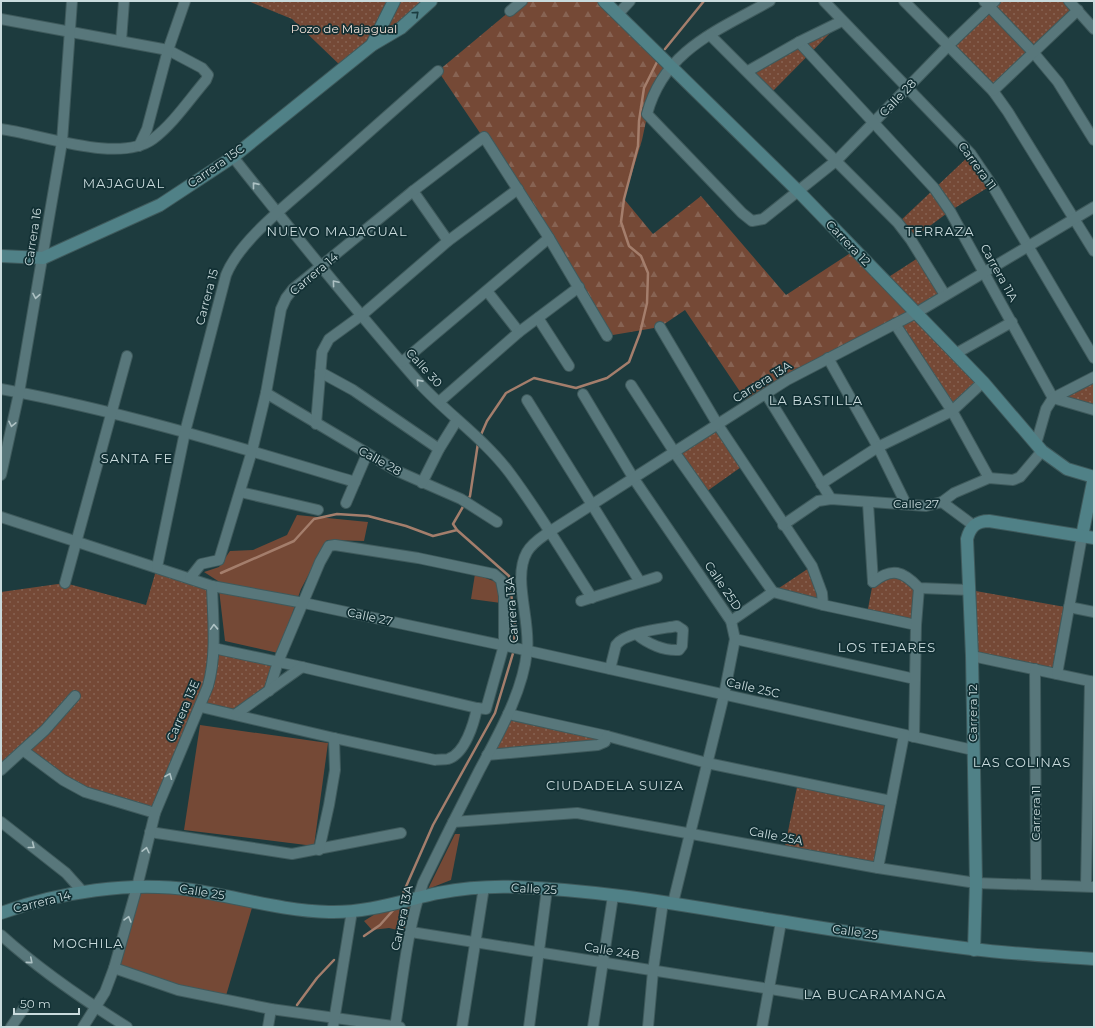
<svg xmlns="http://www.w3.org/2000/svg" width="1095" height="1028" viewBox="0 0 1095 1028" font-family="Montserrat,sans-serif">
<defs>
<pattern id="forest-firs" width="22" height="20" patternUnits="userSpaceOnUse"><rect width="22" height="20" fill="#754936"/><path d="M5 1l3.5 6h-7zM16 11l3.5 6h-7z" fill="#876353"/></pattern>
<pattern id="park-dots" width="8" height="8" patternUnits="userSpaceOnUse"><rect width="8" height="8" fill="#754936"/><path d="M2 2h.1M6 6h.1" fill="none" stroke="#876353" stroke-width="1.8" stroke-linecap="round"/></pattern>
</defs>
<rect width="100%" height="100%" fill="#1d3b3e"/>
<g fill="#754936">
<polygon points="297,515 368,522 364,541 327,540 301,589 278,653 225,641 218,581 204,572 219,567 230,551 253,550 287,535"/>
<polygon points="475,574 496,582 501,603 471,599"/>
<polygon points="200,725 328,743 314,846 184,830"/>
<polygon points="455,834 460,834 451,880 428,889"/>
<polygon points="137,887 254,901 225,999 114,968"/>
<polygon points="411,907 406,932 389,928 372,930 364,921 380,911"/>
</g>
<polygon fill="url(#forest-firs)" points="522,1 604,1 671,65 651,98 642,140 624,199 653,234 701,196 786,295 855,250 916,313 749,405 685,310 660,327 607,336 518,189 438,71"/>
<g fill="url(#park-dots)">
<polygon points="248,1 431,1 343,68 292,19"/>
<polygon points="995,1 1069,1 1078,10 993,91 949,45"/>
<polygon points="842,21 770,94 748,71"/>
<polygon points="971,154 992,185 950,211 911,240 898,223"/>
<polygon points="921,256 945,295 917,313 983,382 952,411 895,324 916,313 884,280"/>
<polygon points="1094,378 1094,409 1053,398"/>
<polygon points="718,425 744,465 703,494 675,453"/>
<polygon points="812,566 823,605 773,592"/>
<polygon points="157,567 212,586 218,649 278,662 269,691 236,714 201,707 155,813 85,792 24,751 6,766 1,762 1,592 65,583 146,605"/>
<polygon points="897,572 919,588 916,625 867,614 873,582"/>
<polygon points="970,590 1065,607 1057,674 972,656"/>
<polygon points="508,714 599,736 597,744 487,755"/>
<polygon points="798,782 891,801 878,868 784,851"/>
</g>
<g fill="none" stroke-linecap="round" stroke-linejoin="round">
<g stroke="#a47e6c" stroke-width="2.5">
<polyline points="665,49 704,1"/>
<polyline points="480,437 487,421 506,393 534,378 576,388 607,378 629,362 640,333 647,303 648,273 641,256 629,246 621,222 624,199 638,146 639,121 644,88 658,60"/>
<polyline points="467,501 470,496 478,443"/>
<polyline points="464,505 453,524 457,530 509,576 515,625 514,645"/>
<polyline points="221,573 294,541 314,519 337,514 368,516 406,526 433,536 457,530"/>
<polyline points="401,898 433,825 495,713 514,650"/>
<polyline points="364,936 380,925 396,907"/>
<polyline points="297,1005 317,978 334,960"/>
</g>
<defs>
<g id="street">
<path d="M770,1C717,31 664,50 647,114L742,213L752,221L763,219L837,160L949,45L995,1"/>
<polyline points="824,1 971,154 992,185 1094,358"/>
<polyline points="904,1 993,91 1008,112 1094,251"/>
<polyline points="984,1 1033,52 1058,82 1094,140"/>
<polyline points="1069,1 1094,29"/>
<polyline points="510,11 522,1"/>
<polyline points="618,14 630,1"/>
<path d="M1,19L168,50L202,68L208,75L206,80C189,100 173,124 153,139C119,164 40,134 1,129"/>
<polyline points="710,35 898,223 911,240 945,295"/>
<polyline points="121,41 124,1"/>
<polyline points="799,42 934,188 950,211 1053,398"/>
<polyline points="748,71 799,42 842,21"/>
<polyline points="993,91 1078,10"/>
<polyline points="139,146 147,129 168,50 185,1"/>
<path d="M233,157C294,234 356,311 421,385C449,415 484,439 509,472C539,512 565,556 592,598"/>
<polyline points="413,191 448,241"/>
<polyline points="487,291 519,332"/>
<polyline points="538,318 569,366"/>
<polyline points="895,324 952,411 989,478"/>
<polyline points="660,327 718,425 812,566 822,593 823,605"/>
<polyline points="955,354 1012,322"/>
<polyline points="828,358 878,447 906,504"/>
<polyline points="402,362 549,238"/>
<polyline points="320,372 353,390 439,449"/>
<polyline points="631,385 675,453 773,592"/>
<path d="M1,389C121,411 238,447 355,482"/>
<polyline points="266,393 397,471 461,499 497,522"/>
<polyline points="583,394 634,479 731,621 735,639 724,695 673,903"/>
<polyline points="766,394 831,499"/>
<polyline points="1053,398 1094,410"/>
<polyline points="527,400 640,582"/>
<polyline points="439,402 519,332 579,287"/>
<polyline points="316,424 322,352 329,339 362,315 448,241 518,189"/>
<polyline points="1036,444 1046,409 1053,398 1094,377"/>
<polyline points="1,475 19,393 62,142 72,1"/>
<polyline points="422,483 439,449 457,420"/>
<polyline points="821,484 878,447 952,411 983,382"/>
<polyline points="240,492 318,510"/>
<polyline points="942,502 973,525"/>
<polyline points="346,503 367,454"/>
<polyline points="868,503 873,582"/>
<polyline points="1,517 212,586 304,603 511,647 973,750"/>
<polyline points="783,525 818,501 831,499 926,506 942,502 954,493 989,478 1013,480 1020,477 1042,451"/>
<path d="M157,567L185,432L226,275C240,240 288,204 317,178C357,143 397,107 438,71"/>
<polyline points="190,578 201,564 219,560 252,451 266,393 281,309 286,298 293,289 413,191 484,137 549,238 607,336"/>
<path d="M873,582C892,567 903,571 919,588L970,590"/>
<polyline points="65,583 127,356"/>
<polyline points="773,592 823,605 916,625"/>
<polyline points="581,601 657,577"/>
<polyline points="1069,607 1094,612"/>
<polyline points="731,621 773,592"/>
<polyline points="735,639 915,679"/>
<polyline points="215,648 218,649 302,667 477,708 486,709 504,645 504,596 501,580 494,574 418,558 335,545 329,546 320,562 278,662 269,691"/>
<polyline points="972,656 1094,682"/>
<path d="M610,669L616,645C625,632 661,629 677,626L683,630L682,646L679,650C664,651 648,644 636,634"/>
<polyline points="1035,669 1036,885"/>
<polyline points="1057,674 1082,536"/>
<path d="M201,707L334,738L435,760C439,759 444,760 448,759C465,754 474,723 477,708"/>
<polyline points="236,714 302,667"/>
<polyline points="508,714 607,736 707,763 891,801"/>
<polyline points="914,737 916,625 919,588"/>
<polyline points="24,751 63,780 85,792 155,813"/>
<polyline points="487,755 598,745 605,742 607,736"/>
<polyline points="1,770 45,730 75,696"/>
<polyline points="1,822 66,873 83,892"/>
<polyline points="453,822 577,813 878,868 976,883 1094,887"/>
<polyline points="150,832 292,854 401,833"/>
<polyline points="319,850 329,805 335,770 334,738"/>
<polyline points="878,868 904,735"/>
<polyline points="1086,886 1090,681"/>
<polyline points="411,932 808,995"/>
<path d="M1,935C40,970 82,999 127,1027"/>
<polyline points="114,968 178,990 271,1009 400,1027"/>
<polyline points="11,1027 24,1008"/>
<path d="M83,1027L105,992L114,968L137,887L155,813L208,686C217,653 213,620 212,586"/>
<polyline points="268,1027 271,1009"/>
<polyline points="333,1027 352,911"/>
<path d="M395,1027C403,979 407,929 423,883C441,846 460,808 479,771C498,735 523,692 527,651C531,621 512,578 527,552C532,543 542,537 549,532L787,380L916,313L1094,207"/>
<polyline points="462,1027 484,887"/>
<polyline points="529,1027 547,889"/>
<polyline points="593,1027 613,896"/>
<polyline points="648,1027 653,971 663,902"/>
<polyline points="762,1027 781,922"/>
</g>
<g id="secondary">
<polyline points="604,1 799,192 983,382 1042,451 1067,469 1094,477 1082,536"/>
<polyline points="372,45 394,1"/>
<polyline points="1,256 43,258 160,205 233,157 372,45 401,28 431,1"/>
<path d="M1,913C58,892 132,881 192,890C238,897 283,911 329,912C367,913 402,901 438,893C464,888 489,886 516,887C605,890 692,907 780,921C844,932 908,941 972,949C1012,954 1054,956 1094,959"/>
<path d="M974,950L976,883L972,656L967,539C970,527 976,521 989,521L1094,538"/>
</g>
</defs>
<use href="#street" stroke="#3f5a5c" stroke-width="12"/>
<use href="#secondary" stroke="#3f5a5c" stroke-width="14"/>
<use href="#street" stroke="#58777b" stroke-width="10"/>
<use href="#secondary" stroke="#508187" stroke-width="12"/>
</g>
<defs><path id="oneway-chevron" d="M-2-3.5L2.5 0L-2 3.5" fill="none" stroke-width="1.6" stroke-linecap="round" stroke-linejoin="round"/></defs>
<use stroke="#1b3c40" href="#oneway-chevron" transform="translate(416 14) rotate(-42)"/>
<g stroke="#aec2c4">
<use href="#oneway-chevron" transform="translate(255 185) rotate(-129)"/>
<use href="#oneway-chevron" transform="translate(335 283) rotate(-130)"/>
<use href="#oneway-chevron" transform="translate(36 296) rotate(100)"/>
<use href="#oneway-chevron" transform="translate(419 382) rotate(-132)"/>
<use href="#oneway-chevron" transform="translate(12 424) rotate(102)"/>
<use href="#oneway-chevron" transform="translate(214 627) rotate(-92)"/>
<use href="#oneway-chevron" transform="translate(169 776) rotate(-68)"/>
<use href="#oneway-chevron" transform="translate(32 846) rotate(38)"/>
<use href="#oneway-chevron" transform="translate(146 850) rotate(-77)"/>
<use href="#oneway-chevron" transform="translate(128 919) rotate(-74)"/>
<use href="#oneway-chevron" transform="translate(30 961) rotate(41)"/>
</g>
<g text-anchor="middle" stroke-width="3.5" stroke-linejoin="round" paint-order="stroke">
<g font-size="12" fill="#f3e0d7" stroke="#123034">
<text x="344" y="33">Pozo de Majagual</text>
</g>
<g font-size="12" fill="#cadbdd" stroke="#123034">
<text transform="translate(898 98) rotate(-46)" y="4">Calle 28</text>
<text transform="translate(216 166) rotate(-35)" y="4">Carrera 15C</text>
<text transform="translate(977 166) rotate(54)" y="4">Carrera 11</text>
<text transform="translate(33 237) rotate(-81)" y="4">Carrera 16</text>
<text transform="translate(848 243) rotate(46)" y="4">Carrera 12</text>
<text transform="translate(999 273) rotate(61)" y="4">Carrera 11A</text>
<text transform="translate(314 274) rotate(-40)" y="4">Carrera 14</text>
<text transform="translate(207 297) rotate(-75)" y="4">Carrera 15</text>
<text transform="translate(424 368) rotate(48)" y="4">Calle 30</text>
<text transform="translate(762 382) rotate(-32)" y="4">Carrera 13A</text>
<text transform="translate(380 461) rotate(29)" y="4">Calle 28</text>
<text x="916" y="508">Calle 27</text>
<text transform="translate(723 586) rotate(56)" y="4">Calle 25D</text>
<text transform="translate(512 610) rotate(-94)" y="4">Carrera 13A</text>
<text transform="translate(370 617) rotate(12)" y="4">Calle 27</text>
<text transform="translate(753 688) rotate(13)" y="4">Calle 25C</text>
<text transform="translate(183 711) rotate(-67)" y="4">Carrera 13E</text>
<text transform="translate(973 713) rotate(-90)" y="4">Carrera 12</text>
<text transform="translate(1036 813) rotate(-90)" y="4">Carrera 11</text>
<text transform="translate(776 836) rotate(11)" y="4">Calle 25A</text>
<text transform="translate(534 889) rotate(3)" y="4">Calle 25</text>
<text transform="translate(202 892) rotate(9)" y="4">Calle 25</text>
<text transform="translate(42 902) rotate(-14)" y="4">Carrera 14</text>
<text transform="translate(402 918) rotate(-78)" y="4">Carrera 13A</text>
<text transform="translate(855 932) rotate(8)" y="4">Calle 25</text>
<text transform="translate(612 951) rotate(9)" y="4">Calle 24B</text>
</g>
<g font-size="13" letter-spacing="1" fill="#cadbdd" stroke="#123034">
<text x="124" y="188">MAJAGUAL</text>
<text x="337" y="236">NUEVO MAJAGUAL</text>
<text x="940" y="236">TERRAZA</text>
<text x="816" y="405">LA BASTILLA</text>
<text x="137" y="463">SANTA FE</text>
<text x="887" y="652">LOS TEJARES</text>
<text x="1022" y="767">LAS COLINAS</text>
<text x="615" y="790">CIUDADELA SUIZA</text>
<text x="88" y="948">MOCHILA</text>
<text x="875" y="999">LA BUCARAMANGA</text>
</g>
</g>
<rect width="1095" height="1028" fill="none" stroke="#cadbdd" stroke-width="4"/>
<path d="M14 1008v6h65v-6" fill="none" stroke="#cadbdd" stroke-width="2"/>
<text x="20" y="1008" font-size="12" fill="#cadbdd" stroke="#123034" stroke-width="3" paint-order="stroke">50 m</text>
</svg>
